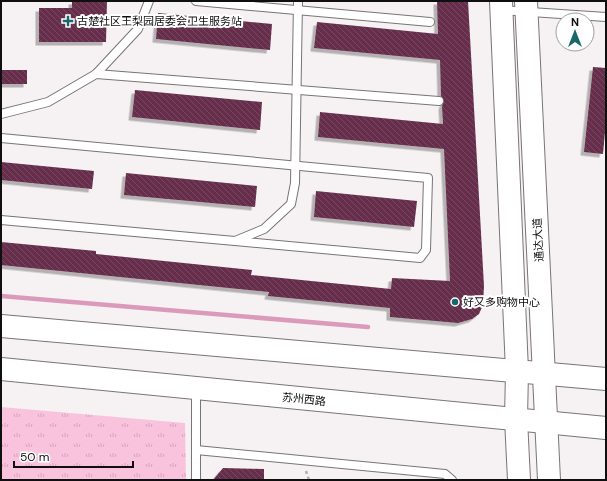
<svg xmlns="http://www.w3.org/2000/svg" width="607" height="481" viewBox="0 0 607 481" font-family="'DM Sans','Noto Sans SC',sans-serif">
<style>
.grass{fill:url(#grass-tufts)}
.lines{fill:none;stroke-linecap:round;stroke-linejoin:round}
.stream{stroke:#dc9aba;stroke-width:4.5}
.building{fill:url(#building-back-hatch);filter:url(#shadow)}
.lane-casing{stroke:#797476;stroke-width:10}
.secondary-casing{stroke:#797476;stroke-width:24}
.path{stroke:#b0acad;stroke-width:2.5;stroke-dasharray:3 3;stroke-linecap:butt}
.lane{stroke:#fff;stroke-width:8}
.secondary{stroke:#fff;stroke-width:22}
.poi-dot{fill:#19676a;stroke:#fff;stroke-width:1.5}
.labels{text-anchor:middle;stroke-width:4;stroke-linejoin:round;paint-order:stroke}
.poi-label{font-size:11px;fill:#100f0f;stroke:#fff;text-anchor:start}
.street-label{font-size:11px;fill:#100f0f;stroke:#fff}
</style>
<defs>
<pattern id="grass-tufts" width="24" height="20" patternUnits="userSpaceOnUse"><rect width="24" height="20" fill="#fac3dd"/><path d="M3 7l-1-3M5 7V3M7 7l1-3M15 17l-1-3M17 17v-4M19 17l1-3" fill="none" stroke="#d5a6bc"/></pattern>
<pattern id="building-back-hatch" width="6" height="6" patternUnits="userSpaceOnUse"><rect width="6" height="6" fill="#662f4c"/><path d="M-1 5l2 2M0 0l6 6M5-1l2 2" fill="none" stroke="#764a61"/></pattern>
<filter id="shadow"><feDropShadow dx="-3.5" dy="3.5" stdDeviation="0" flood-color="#0004"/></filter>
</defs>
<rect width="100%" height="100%" fill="#f6f1f3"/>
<path class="grass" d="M 1,407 L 185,423 L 186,480 L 1,480 Z"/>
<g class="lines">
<path class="stream" d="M 1,296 L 368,327"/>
</g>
<g class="building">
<path d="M 72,1 L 107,1 L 106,42 L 39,42 L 39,8 L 72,8 Z"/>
<path d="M 437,1 L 468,1 L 484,286 L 483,305 L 479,314 L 472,319 L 458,323 L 390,317 L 390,308 L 268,296 L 269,292 L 1,265 L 1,242 L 96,251 L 96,254 L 252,270 L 251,275 L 391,289 L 392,278 L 450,281 L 444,149 L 318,137 L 320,112 L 443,124 L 442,106 L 444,101 L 441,96 L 440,60 L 314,48 L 317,22 L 438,34 Z"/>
<path d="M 158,13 L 272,24 L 270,50 L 156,39 Z"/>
<path d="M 593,67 L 606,68 L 606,121 L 603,154 L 584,152 Z"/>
<rect x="1" y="70" width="26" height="14"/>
<path d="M 135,90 L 262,102 L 260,130 L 132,117 Z"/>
<path d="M 1,162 L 94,171 L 92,189 L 1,180 Z"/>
<path d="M 126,173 L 257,186 L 255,207 L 124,195 Z"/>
<path d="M 316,191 L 417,201 L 414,227 L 314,217 Z"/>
<path d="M 223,468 L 264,469 L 264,480 L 213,480 Z"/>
</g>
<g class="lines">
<g class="lane-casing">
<g id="lane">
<path d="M 196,1 L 430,22"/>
<path d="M 502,10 L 606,17"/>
<path d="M 96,74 L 439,101"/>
<path d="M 1,114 L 48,102 L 96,74 L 138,29 L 149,1"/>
<path d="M 1,138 L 428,178 L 426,250 L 420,258 L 235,241"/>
<path d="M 1,220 L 235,241 L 264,229 L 291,204 L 295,183 L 298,1"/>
<path d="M 196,450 L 445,474 L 452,480"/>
<path d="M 196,480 L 196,389"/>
</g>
</g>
<g class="secondary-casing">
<g id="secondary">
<path d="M 501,1 L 517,371 L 516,419 L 519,480"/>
<path d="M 526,1 L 549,480"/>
<path d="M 1,326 L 606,379"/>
<path d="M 1,369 L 606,428"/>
</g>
</g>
<path class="path" d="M 306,471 L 309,480"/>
<use href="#lane" class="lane"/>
<use href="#secondary" class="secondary"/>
</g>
<g class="poi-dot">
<path d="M66 15h4v4h4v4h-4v4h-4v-4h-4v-4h4z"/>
<circle cx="455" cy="302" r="4"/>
</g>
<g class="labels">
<g class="poi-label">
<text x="77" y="25">古楚社区王梨园居委会卫生服务站</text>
<text x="463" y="306">好又多购物中心</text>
</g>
<g class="street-label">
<text transform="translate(538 240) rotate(-93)" y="4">通达大道</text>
<text transform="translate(304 399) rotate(6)" y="4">苏州西路</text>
</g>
</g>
<rect width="607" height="481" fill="none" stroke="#100f0f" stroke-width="4"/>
<g transform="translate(575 32)"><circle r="19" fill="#ffffff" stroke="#9f9f9f"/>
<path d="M0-3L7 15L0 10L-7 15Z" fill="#19676a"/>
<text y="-6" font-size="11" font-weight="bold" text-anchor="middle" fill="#100f0f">N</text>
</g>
<path d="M14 461v6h119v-6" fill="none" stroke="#100f0f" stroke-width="2"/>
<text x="20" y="461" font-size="12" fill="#100f0f" stroke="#ffffff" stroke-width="3" paint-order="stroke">50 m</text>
</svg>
